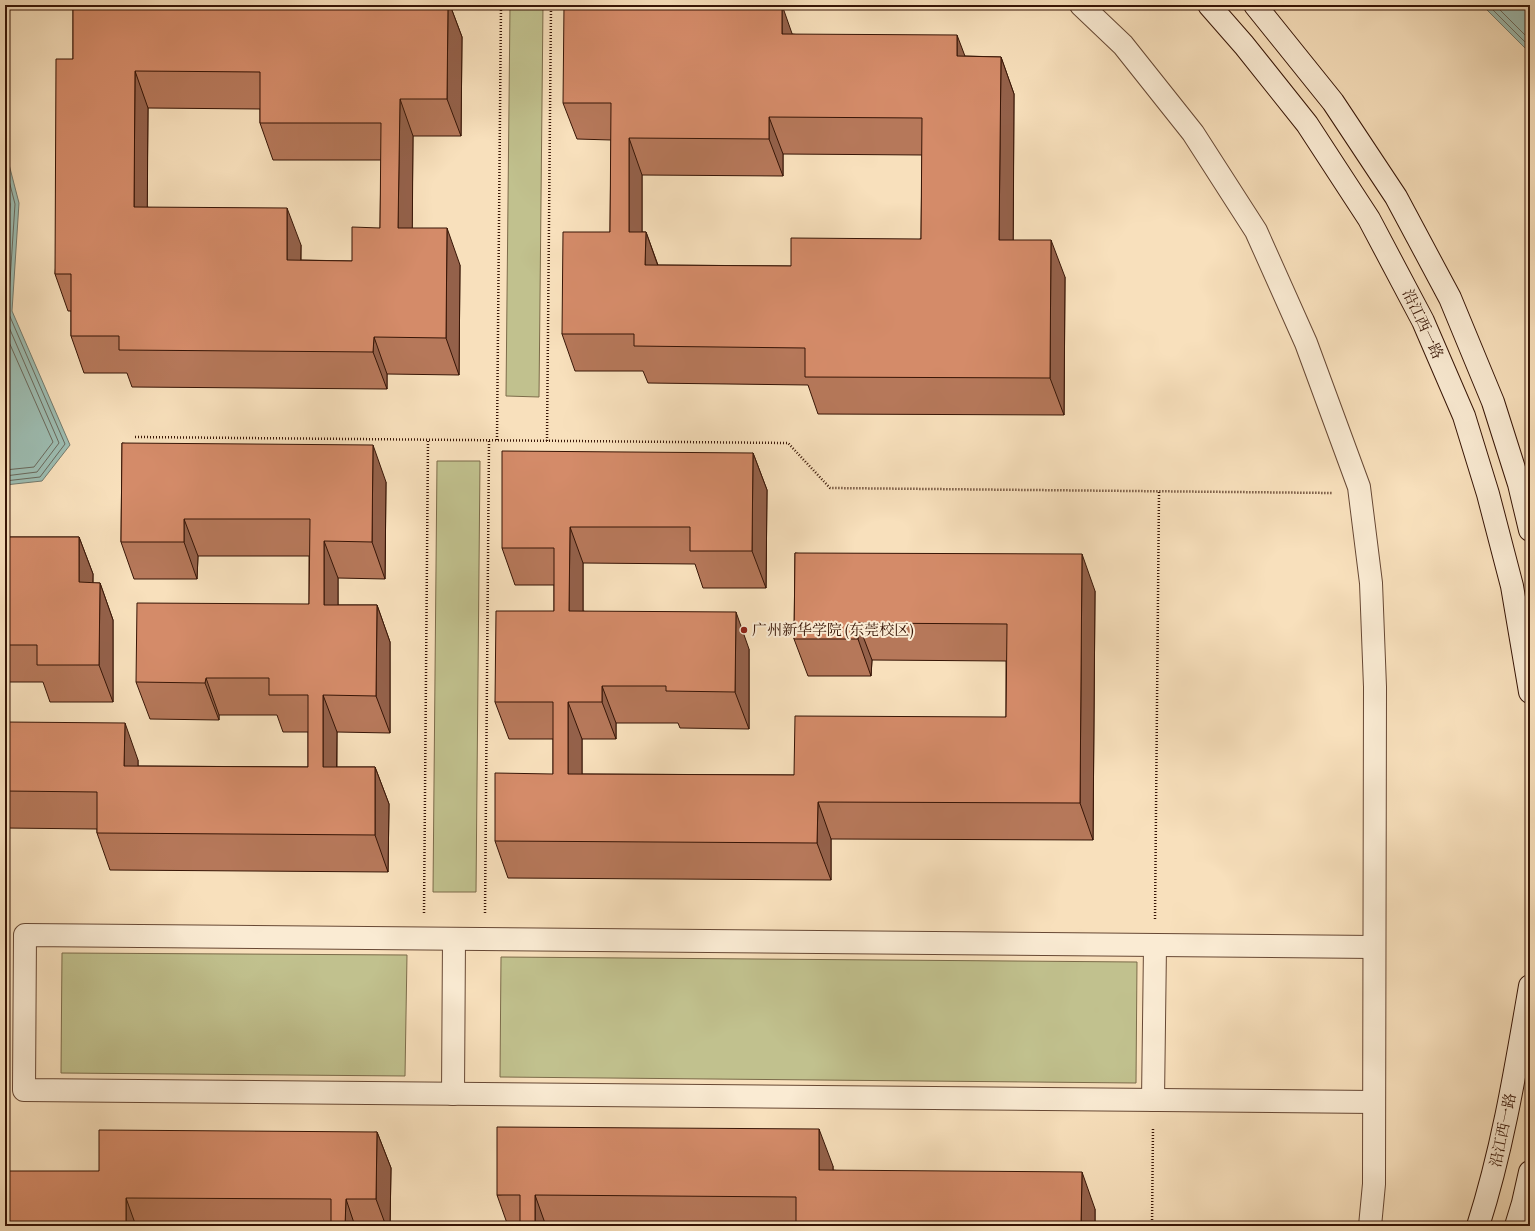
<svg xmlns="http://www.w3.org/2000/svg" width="1535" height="1231" viewBox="0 0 1535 1231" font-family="Vollkorn,'Noto Serif SC',serif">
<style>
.green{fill:#c1c18e;stroke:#7c6b4a}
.water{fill:#9dbdb2;stroke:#747a6d}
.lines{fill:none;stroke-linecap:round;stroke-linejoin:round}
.shore{stroke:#6a695c;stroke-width:1}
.street-casing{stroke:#674834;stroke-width:24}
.secondary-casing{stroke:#371506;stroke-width:24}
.path{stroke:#371506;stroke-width:2.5;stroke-dasharray:1 2;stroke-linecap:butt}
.street{stroke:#faebd3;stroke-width:22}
.secondary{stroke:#faebd3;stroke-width:22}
.wall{fill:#b6785a;stroke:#371506;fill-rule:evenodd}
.shaded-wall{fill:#94614a;stroke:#371506}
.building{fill:#d48b69;stroke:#371506;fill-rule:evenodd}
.poi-dot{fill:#8f2418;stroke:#faebd3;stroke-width:1.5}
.labels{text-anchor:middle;stroke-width:4;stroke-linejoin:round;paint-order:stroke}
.street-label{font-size:15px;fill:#371506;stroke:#faebd3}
.poi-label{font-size:15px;fill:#371506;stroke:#faebd3;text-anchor:start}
</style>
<rect width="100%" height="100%" fill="#f8e0bc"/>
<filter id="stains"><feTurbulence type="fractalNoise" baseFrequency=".005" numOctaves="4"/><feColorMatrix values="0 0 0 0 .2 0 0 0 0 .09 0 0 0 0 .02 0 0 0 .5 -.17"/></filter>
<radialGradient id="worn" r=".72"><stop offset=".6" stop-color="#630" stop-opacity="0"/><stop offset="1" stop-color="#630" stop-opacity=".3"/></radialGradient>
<g class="green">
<path d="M 510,5 L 543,5 L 539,397 L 506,396 Z"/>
<path d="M 437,461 L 480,461 L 476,892 L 433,892 Z"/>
<path d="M 62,953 L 407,955 L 405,1076 L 61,1073 Z"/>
<path d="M 501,957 L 1137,962 L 1136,1083 L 500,1077 Z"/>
</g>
<g class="water">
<path d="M 1482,5 L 1530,5 L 1530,57 L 1526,49 Z"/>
<path d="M 5,149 L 19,203 L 12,311 L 70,445 L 42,481 L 5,485 Z"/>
</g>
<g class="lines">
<g class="shore">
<path d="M 1488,5 L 1530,47"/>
<path d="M 1495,5 L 1530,40"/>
<path d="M 5,165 L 15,204 L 8,312 L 65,444 L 40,477 L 5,481"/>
<path d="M 5,184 L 10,204 L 5,277"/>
<path d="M 5,318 L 59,443 L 37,472 L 5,476"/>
<path d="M 5,333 L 53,442 L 34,467 L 5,470"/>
</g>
<g class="street-casing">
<g id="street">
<path d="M 1081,5 L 1123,45 L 1193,133 L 1256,231 L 1306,343 L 1359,487 L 1371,583 L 1375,687 L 1374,1184 L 1370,1226"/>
<path d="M 453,1094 L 454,939"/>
<path d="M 1153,1100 L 1155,946"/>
<path d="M 1374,1102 L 24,1090 L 25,935 L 1374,947"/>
</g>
</g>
<g class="secondary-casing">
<g id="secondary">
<path d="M 1209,5 L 1244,45 L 1307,124 L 1369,219 L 1423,321 L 1464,416 L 1488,494 L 1512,586 L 1530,692"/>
<path d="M 1255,5 L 1333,102 L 1396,197 L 1450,298 L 1493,402 L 1519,484 L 1530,530"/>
<path d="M 1478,1226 C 1503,1148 1516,1067 1530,986"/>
<path d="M 1516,1226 L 1523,1203 L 1530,1172"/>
</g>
</g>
<g class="path">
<path d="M 135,437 L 788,443 L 830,488 L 1333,493"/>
<path d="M 497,440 L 501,5"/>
<path d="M 547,441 L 551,5"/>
<path d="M 424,913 L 428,440"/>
<path d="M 485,913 L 489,440"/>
<path d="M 1155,919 L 1159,491"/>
<path d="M 1152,1226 L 1153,1127"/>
</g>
<use href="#street" class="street"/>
<use href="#secondary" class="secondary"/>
</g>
<g class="wall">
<path d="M 73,5 L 450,5 L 462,37 L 461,136 L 413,136 L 412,228 L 460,265 L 459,375 L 387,374 L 387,389 L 132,387 L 127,373 L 84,373 L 71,336 L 71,311 L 68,311 L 55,274 L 73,59 ZM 148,108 L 260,109 L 260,123 L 273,160 L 381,160 L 380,228 L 352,261 L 301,260 L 301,245 L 147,207 Z"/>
<path d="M 792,34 L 965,56 L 1001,57 L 1014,94 L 1013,240 L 1065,277 L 1064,415 L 818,414 L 808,385 L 648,383 L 643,371 L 575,371 L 562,334 L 610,232 L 611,140 L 577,139 L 563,103 ZM 783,154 L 922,155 L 921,239 L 791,266 L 658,265 L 646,232 L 642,232 L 642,175 L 783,176 Z"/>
<path d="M 122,443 L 386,482 L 385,579 L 338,578 L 338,605 L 377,605 L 390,642 L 390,733 L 337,732 L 337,767 L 375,767 L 389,804 L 388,872 L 110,870 L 97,833 L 97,829 L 5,828 L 5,722 L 138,760 L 138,766 L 308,767 L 308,732 L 283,732 L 277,715 L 219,715 L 219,720 L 150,719 L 136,682 L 309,604 L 309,556 L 198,556 L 197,579 L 134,579 L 121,542 Z"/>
<path d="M 753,453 L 767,490 L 766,588 L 703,588 L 695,564 L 583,563 L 583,611 L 749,649 L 749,729 L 680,728 L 678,723 L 616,723 L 616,739 L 582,739 L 582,774 L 794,775 L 1006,717 L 1006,661 L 872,660 L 871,676 L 808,676 L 794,639 L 795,553 L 1095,591 L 1093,840 L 831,839 L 831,880 L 508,878 L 495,841 L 553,774 L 553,739 L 509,739 L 495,702 L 554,611 L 554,585 L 515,585 L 502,548 Z"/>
<path d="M 5,537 L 79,537 L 93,574 L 93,583 L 100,583 L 113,620 L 113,702 L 50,702 L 43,682 L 5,682 Z"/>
<path d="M 377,1132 L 391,1168 L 390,1226 L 5,1226 L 99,1171 Z"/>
<path d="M 833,1166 L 833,1170 L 1095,1209 L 1095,1226 L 508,1226 L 497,1195 Z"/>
</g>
<g class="shaded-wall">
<path d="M 448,5 L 450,5 L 462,37 L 461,136 L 447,99 Z"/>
<path d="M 782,5 L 795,42 L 782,34 Z"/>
<path d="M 957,35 L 971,72 L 957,56 Z"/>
<path d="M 1001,57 L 1014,94 L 1013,277 L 999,240 Z"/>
<path d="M 135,71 L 148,108 L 147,244 L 134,207 Z"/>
<path d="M 400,99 L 413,136 L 412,265 L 398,228 Z"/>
<path d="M 769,117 L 783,154 L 783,176 L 769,139 Z"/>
<path d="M 629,138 L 642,175 L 642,269 L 629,232 Z"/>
<path d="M 287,208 L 301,245 L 300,297 L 287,260 Z"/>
<path d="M 447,228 L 460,265 L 459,375 L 446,338 Z"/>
<path d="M 646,232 L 659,269 L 645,265 Z"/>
<path d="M 1051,240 L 1065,277 L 1064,415 L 1050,378 Z"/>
<path d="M 374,337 L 387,374 L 387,389 L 373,352 Z"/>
<path d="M 373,445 L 386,482 L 385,579 L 372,542 Z"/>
<path d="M 753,453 L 767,490 L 766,588 L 752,551 Z"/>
<path d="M 184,519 L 198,556 L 197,579 L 184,542 Z"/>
<path d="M 570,527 L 583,563 L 583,648 L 569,611 Z"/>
<path d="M 79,537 L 93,574 L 92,619 L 79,582 Z"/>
<path d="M 324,541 L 338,578 L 338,642 L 324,605 Z"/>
<path d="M 1082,554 L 1095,591 L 1093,840 L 1080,803 Z"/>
<path d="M 100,583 L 113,620 L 113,702 L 99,665 Z"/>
<path d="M 377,605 L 390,642 L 390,733 L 376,696 Z"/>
<path d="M 736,612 L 749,649 L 749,729 L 735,692 Z"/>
<path d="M 858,623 L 872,660 L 871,676 L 858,639 Z"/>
<path d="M 206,678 L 219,715 L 219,720 L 205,683 Z"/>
<path d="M 602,686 L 616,723 L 616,739 L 602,702 Z"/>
<path d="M 323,695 L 337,732 L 336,804 L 323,767 Z"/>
<path d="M 568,702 L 582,739 L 582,811 L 568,774 Z"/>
<path d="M 125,723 L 138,760 L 138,803 L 124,766 Z"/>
<path d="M 375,767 L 389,804 L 388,872 L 375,835 Z"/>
<path d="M 818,802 L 831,839 L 831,880 L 817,843 Z"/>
<path d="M 819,1129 L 833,1166 L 833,1207 L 819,1170 Z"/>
<path d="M 377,1132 L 391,1168 L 390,1226 L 386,1226 L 376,1199 Z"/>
<path d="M 1082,1172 L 1095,1209 L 1095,1226 L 1081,1226 Z"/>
<path d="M 535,1195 L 546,1226 L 535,1226 Z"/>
<path d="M 126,1198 L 136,1226 L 126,1226 Z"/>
<path d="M 346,1199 L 355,1226 L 345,1226 Z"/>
</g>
<g class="building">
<path d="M 73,5 L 448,5 L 447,99 L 400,99 L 398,228 L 447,228 L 446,338 L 374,337 L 373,352 L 119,350 L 119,336 L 71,336 L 71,274 L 55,274 L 56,59 L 73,59 ZM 135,71 L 260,72 L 260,123 L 381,123 L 380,228 L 352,227 L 352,261 L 287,260 L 287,208 L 134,207 Z"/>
<path d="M 564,5 L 782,5 L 782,34 L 957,35 L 957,56 L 1001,57 L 999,240 L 1051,240 L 1050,378 L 805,377 L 805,348 L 634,346 L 634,334 L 562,334 L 563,232 L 610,232 L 611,103 L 563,103 ZM 769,117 L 922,118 L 921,239 L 791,238 L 791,266 L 645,265 L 646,232 L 629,232 L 629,138 L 769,139 Z"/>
<path d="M 122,443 L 373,445 L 372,542 L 324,541 L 324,605 L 377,605 L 376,696 L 323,695 L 323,767 L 375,767 L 375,835 L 97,833 L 97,792 L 5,791 L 5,722 L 125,723 L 124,766 L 308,767 L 308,695 L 269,695 L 269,678 L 206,678 L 205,683 L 136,682 L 137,603 L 309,604 L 310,519 L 184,519 L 184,542 L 121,542 Z"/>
<path d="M 502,451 L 753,453 L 752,551 L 690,551 L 690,527 L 570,527 L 569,611 L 736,612 L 735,692 L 666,691 L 666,686 L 602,686 L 602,702 L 568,702 L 568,774 L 794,775 L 795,716 L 1006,717 L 1007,624 L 858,623 L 858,639 L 794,639 L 795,553 L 1082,554 L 1080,803 L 818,802 L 817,843 L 495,841 L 495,773 L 553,774 L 553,702 L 495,702 L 496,611 L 554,611 L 554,548 L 502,548 Z"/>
<path d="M 5,537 L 79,537 L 79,582 L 100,583 L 99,665 L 37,665 L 37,645 L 5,645 Z"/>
<path d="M 497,1127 L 819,1129 L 819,1170 L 1082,1172 L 1081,1226 L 796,1226 L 796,1197 L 535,1195 L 535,1226 L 520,1226 L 520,1195 L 497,1195 Z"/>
<path d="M 99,1130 L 377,1132 L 376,1199 L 346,1199 L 345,1226 L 331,1226 L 331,1199 L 126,1198 L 126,1226 L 5,1226 L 5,1171 L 99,1171 Z"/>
</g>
<circle class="poi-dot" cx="744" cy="630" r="4"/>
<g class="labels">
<g class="street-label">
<text transform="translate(1423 324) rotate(65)" y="5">沿江西一路</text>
<text transform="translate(1503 1130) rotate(-78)" y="5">沿江西一路</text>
</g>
<g class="poi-label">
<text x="752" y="635">广州新华学院 (东莞校区)</text>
</g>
</g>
<rect width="1535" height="1231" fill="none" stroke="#f8e0bc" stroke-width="20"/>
<rect x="6" y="6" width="1523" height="1219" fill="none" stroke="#371506" stroke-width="2"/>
<rect x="10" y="10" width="1515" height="1211" fill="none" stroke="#371506"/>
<rect width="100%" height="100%" filter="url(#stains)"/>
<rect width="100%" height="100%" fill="url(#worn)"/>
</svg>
